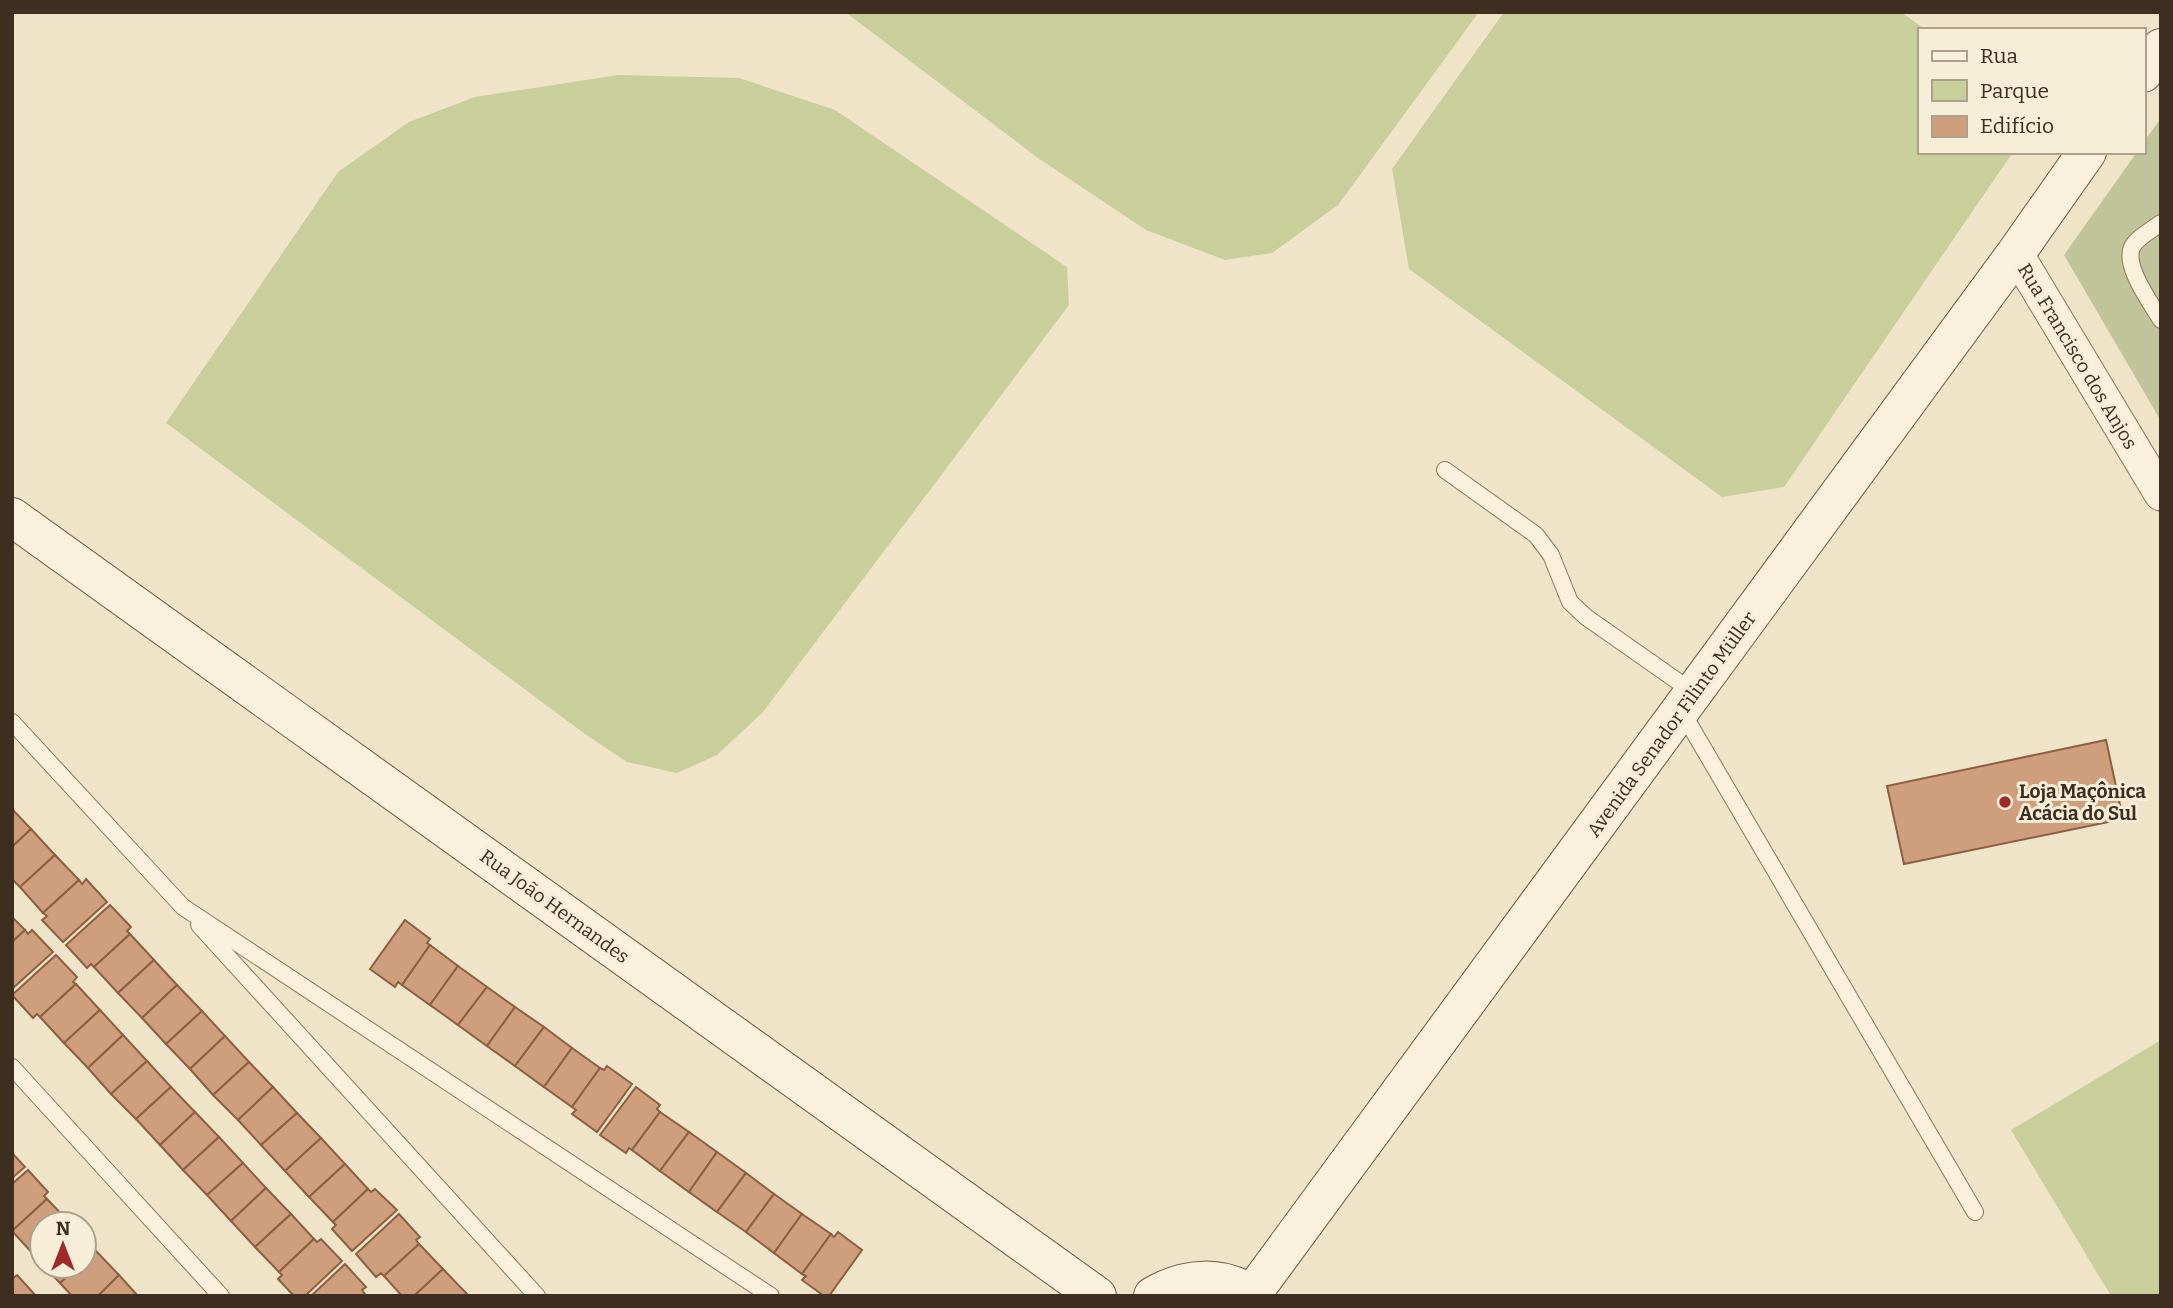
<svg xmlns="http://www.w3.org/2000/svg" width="2173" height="1308" viewBox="0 0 2173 1308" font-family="Bitter,serif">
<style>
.green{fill:#c9cf9b}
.cemetery{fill:#bfc49a}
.building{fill:#cf9f7d;stroke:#8d5f41;stroke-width:2}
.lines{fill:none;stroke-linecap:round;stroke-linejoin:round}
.lane-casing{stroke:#8d765c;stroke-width:18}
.street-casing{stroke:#8d765c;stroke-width:35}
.secondary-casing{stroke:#6f573f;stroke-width:40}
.lane{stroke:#faf1dc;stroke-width:16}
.street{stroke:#faf1dc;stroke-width:33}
.secondary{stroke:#faf1dc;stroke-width:38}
.poi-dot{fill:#9e2a2b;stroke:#f7eed8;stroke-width:2.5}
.labels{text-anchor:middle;stroke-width:6;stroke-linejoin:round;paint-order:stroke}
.street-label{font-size:19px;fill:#3d2e20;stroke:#f7eed8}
.poi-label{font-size:19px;font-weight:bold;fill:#3d2e20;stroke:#f7eed8;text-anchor:start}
</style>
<rect width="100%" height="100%" fill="#f0e4c8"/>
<g class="green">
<path d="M 845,12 L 1479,12 L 1338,205 L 1272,253 L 1225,260 L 1146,230 L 1038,158 Z"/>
<path d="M 1504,12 L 1901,12 L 1926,30 L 1919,30 L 1919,152 L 2013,152 L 1784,487 L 1722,497 L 1409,269 L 1392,169 Z"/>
<path d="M 618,75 L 739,78 L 835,110 L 1067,267 L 1069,305 L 763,712 L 717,755 L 677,773 L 627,762 L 585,734 L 166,423 L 338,172 L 409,122 L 475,97 Z"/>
<path d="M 2161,1040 L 2161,1296 L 2111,1296 L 2011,1130 Z"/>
</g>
<path class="cemetery" d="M 2161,118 L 2161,421 L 2064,255 L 2137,152 L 2143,152 L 2143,143 Z"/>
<g class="building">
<path d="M 2106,740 L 2123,819 L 1904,864 L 1887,786 Z"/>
<path d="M 12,809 L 31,829 L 12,847 Z"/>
<path d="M 31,829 L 55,855 L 20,887 L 12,879 L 12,847 Z"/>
<path d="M 55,855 L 79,880 L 43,913 L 20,887 Z"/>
<path d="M 86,879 L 107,902 L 63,942 L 42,920 L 47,916 L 43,913 L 79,880 L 82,884 Z"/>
<path d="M 110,905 L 131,927 L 127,931 L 130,934 L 94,967 L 91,964 L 87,968 L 66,945 Z"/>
<path d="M 12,917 L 25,930 L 12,942 Z"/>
<path d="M 405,920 L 430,939 L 427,943 L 430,945 L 402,985 L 398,982 L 395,987 L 370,969 Z"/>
<path d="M 25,930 L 28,934 L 32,930 L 53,952 L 12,989 L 12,942 Z"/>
<path d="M 130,934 L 154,960 L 118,993 L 94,967 Z"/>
<path d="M 430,945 L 458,966 L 430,1005 L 402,985 Z"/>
<path d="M 56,955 L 77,977 L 73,982 L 76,984 L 40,1017 L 37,1014 L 33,1018 L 12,995 Z"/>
<path d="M 154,960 L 177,985 L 142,1018 L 118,993 Z"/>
<path d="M 458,966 L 487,987 L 458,1025 L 430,1005 Z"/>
<path d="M 76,984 L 100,1010 L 64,1043 L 40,1017 Z"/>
<path d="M 177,985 L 202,1011 L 166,1044 L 142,1018 Z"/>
<path d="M 487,987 L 515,1007 L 487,1046 L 458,1025 Z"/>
<path d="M 515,1007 L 544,1027 L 515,1066 L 487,1046 Z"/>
<path d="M 100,1010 L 123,1035 L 88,1068 L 64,1043 Z"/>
<path d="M 202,1011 L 225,1036 L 190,1069 L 166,1044 Z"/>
<path d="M 544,1027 L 572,1048 L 544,1087 L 515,1066 Z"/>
<path d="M 123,1035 L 147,1061 L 111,1094 L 88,1068 Z"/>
<path d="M 225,1036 L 249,1062 L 213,1095 L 190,1069 Z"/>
<path d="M 572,1048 L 600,1068 L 572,1107 L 544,1087 Z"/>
<path d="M 147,1061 L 171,1087 L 136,1119 L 111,1094 Z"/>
<path d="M 249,1062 L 273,1087 L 238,1120 L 213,1095 Z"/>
<path d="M 607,1066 L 632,1084 L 597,1132 L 572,1114 L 576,1110 L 572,1107 L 600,1068 L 604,1070 Z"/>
<path d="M 171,1087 L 195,1112 L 160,1145 L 136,1119 Z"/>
<path d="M 273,1087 L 297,1113 L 261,1145 L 238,1120 Z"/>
<path d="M 636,1087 L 660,1105 L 657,1109 L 660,1112 L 632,1150 L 629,1148 L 626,1153 L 600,1135 Z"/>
<path d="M 195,1112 L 219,1137 L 183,1170 L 160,1145 Z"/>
<path d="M 660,1112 L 689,1132 L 660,1171 L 632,1150 Z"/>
<path d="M 297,1113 L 321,1138 L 285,1171 L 261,1145 Z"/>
<path d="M 689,1132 L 717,1152 L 689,1192 L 660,1171 Z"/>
<path d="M 219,1137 L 243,1163 L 207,1195 L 183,1170 Z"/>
<path d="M 321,1138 L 345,1164 L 309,1197 L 285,1171 Z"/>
<path d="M 717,1152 L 746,1173 L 717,1212 L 689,1192 Z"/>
<path d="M 12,1153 L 25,1167 L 12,1178 Z"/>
<path d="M 243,1163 L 266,1188 L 231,1221 L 207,1195 Z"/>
<path d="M 345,1164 L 368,1189 L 333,1222 L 309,1197 Z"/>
<path d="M 28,1170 L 48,1192 L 44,1196 L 47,1199 L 12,1231 L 12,1184 Z"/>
<path d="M 746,1173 L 774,1194 L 746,1232 L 717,1212 Z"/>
<path d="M 266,1188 L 291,1214 L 255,1247 L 231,1221 Z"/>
<path d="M 368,1189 L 371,1192 L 375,1189 L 397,1210 L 352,1251 L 332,1229 L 336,1225 L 333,1222 Z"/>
<path d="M 774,1194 L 802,1214 L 774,1253 L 746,1232 Z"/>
<path d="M 47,1199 L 71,1224 L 42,1224 L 42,1252 L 36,1257 L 12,1231 Z"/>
<path d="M 291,1214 L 314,1239 L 279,1272 L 255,1247 Z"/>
<path d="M 399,1214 L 420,1237 L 416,1240 L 419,1244 L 384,1276 L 381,1273 L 376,1277 L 356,1254 Z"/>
<path d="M 802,1214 L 831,1234 L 802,1274 L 774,1253 Z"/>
<path d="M 838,1232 L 862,1250 L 829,1296 L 824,1296 L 802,1280 L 806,1276 L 802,1274 L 831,1234 L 834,1237 Z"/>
<path d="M 84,1238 L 95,1250 L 84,1261 Z"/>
<path d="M 314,1239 L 317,1242 L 321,1239 L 342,1261 L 305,1296 L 294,1296 L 278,1279 L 282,1275 L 279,1272 Z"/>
<path d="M 419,1244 L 443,1269 L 414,1296 L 402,1296 L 384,1276 Z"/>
<path d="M 95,1250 L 119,1275 L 98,1296 L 72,1296 L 60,1283 L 78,1266 L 84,1266 L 84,1261 Z"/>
<path d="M 345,1264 L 366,1287 L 362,1290 L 365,1294 L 362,1296 L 311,1296 Z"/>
<path d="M 44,1266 L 78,1266 L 60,1283 Z"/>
<path d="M 443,1269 L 467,1294 L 465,1296 L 414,1296 Z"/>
<path d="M 17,1275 L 36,1296 L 12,1296 L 12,1279 Z"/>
<path d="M 119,1275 L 138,1296 L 98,1296 Z"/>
</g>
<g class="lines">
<g class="lane-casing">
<g id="lane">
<path d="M 2161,223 C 2153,229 2140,236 2134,244 C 2120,262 2151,303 2161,320"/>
<path d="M 1445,470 L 1536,535 L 1551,555 L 1570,602 L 1586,617 L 1693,692"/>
<path d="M 1681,710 L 1975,1212"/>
<path d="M 12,722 L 183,907 L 771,1296"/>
<path d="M 199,925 L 537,1296"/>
<path d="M 12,1067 L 221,1296"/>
</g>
</g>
<g class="street-casing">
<path id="street" d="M 2016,253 L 2161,494"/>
</g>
<g class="secondary-casing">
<g id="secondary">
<path d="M 2143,73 L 2161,48"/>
<path d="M 12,517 L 1097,1296"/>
<path d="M 1252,1294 L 2016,253 L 2087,152"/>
<path d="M 1153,1296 C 1185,1277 1222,1274 1254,1296"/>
</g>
</g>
<use href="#lane" class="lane"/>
<use href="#street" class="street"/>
<use href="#secondary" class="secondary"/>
</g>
<circle class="poi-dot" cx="2005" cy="802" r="7"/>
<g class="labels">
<g class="street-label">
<text transform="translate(2078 356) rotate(59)" y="7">Rua Francisco dos Anjos</text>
<text transform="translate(1671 724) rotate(-54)" y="7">Avenida Senador Filinto Müller</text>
<text transform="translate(555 906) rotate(36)" y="7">Rua João Hernandes</text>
</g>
<g class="poi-label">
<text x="2019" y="798">Loja Maçônica<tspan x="2019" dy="22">Acácia do Sul</tspan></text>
</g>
</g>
<rect width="2173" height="1308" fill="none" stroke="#3d2e20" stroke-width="28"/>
<rect x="1918" y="28" width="228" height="126" fill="#f7eed8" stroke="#ada18e" stroke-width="2"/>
<rect x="1932" y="51" width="35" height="10" fill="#faf1dc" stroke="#ada18e" stroke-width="2"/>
<text x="1980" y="63" font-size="21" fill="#3d2e20">Rua</text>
<rect x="1932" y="80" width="35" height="21" fill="#c9cf9b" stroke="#ada18e" stroke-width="2"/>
<text x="1980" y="98" font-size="21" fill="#3d2e20">Parque</text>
<rect x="1932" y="116" width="35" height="21" fill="#cf9f7d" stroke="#ada18e" stroke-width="2"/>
<text x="1980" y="133" font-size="21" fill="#3d2e20">Edifício</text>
<g transform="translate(63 1245)"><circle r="33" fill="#f7eed8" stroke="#ada18e" stroke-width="2"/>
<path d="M0-5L12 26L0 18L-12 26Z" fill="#9e2a2b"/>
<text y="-10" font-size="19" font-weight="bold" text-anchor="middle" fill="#3d2e20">N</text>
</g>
</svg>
